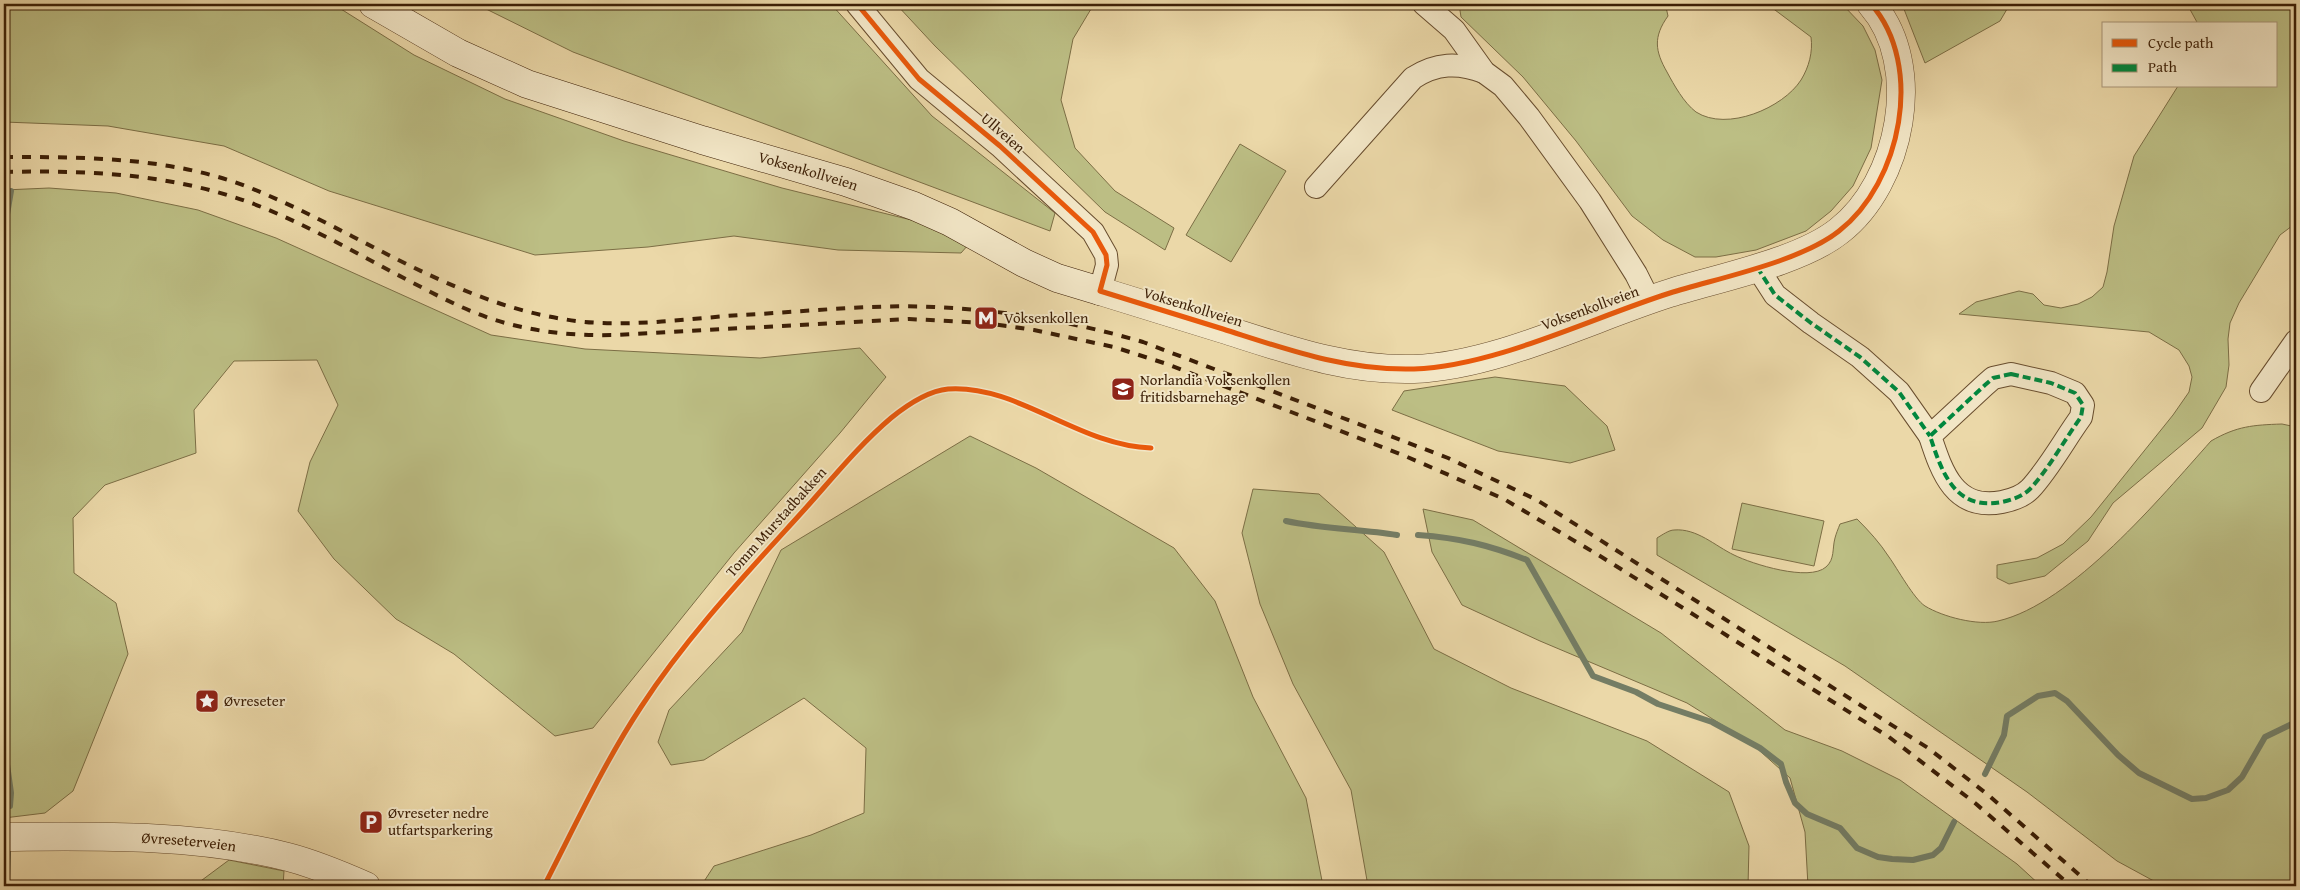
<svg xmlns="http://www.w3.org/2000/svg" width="2300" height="890" viewBox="0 0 2300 890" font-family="'Gentium Book Plus',serif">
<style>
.green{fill:#bcbe84;stroke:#7c6e45}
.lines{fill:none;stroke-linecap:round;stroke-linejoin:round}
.stream{stroke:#747d65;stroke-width:6}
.minor-casing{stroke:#684d2e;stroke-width:24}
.tertiary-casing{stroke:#684d2e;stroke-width:29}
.secondary-casing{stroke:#3c1f06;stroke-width:29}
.minor{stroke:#f2e6c6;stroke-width:22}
.tertiary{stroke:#f2e6c6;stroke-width:28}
.secondary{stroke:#f2e6c6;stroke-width:28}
.rail{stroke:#3c1f06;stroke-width:4;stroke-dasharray:9 9;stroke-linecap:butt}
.quiet{stroke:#00873e;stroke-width:4;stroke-dasharray:8 4;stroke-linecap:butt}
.cycleway-casing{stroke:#f2e6c6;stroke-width:8}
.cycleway{stroke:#e8590c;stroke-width:5}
.labels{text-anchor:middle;stroke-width:4;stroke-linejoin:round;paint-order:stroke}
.street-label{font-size:15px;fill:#3c1f06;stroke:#f2e6c6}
.poi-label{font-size:15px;fill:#3c1f06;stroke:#f2e6c6;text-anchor:start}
</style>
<rect width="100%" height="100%" fill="#ebd8a8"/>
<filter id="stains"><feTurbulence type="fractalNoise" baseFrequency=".004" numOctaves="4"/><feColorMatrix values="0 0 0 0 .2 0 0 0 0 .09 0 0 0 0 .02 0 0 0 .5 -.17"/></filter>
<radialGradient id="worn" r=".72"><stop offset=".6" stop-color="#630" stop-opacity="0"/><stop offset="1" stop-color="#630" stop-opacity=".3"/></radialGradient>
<g class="green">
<path d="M 4,4 L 333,4 L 414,55 L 505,99 L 624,141 L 782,188 L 976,236 L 961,253 L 838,250 L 734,236 L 648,247 L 535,255 L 329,191 L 224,146 L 108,126 L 4,122 Z"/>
<path d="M 476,4 L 831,4 L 932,116 L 1055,213 L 1050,231 L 573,52 Z"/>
<path d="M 896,4 L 1094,4 L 1073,39 L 1061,100 L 1075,148 L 1115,191 L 1174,228 L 1165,250 L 1105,212 L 935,46 Z"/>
<path d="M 1459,4 L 1662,4 L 1666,7 L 1668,16 C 1653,37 1655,51 1667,72 C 1674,85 1684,103 1696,112 C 1727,132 1783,108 1801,80 C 1809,67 1813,52 1811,37 L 1767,4 L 1842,4 L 1863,26 L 1875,50 L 1882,80 L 1871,148 L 1853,186 L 1831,211 L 1806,231 L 1756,250 L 1716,257 L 1695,257 L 1663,240 L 1632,216 L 1576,141 L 1523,77 L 1461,17 Z"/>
<path d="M 1902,4 L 2010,4 L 2000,21 L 1925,63 Z"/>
<path d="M 2187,4 L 2296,4 L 2296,223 L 2280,235 L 2239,303 L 2230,323 L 2228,339 L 2229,365 L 2226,387 L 2202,428 L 2113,503 L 2088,541 L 2045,576 L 2009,584 L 1997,578 L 1997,565 L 2037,558 L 2063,544 L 2091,517 L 2173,415 L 2189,392 L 2192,377 L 2189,366 L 2179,350 L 2149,332 L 1959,314 L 1976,302 L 2019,291 L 2033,294 L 2044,305 L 2061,308 L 2078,304 L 2092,297 L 2103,287 L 2107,272 L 2114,226 L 2134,156 L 2178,86 L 2276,86 L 2276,24 L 2198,24 Z"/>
<path d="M 1240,144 L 1286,171 L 1231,262 L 1186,235 Z"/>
<path d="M 49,188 L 116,193 L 198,210 L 276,238 L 491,335 L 585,349 L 760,358 L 860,348 L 886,377 L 840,433 L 734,553 L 593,728 L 555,736 L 454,654 L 396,619 L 334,559 L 298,511 L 310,462 L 338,405 L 317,360 L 234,361 L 194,410 L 196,453 L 105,485 L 73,518 L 74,573 L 116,603 L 128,654 L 73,791 L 45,813 L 4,818 L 4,190 Z"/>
<path d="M 1495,377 L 1565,386 L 1607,426 L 1615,450 L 1570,463 L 1498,451 L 1392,410 L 1404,391 Z"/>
<path d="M 2282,424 L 2296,427 L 2296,886 L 2163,886 L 2117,861 L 2027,792 L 1845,666 L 1657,555 L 1657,538 C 1662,535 1669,530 1674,530 C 1697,528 1715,546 1734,555 C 1752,564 1809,582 1826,567 C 1835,559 1832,549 1835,538 C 1836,534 1838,529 1840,524 L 1857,519 C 1869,531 1880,543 1889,557 C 1897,568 1914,599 1925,606 C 1943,617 1978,626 1998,621 C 2072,604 2161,497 2211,441 C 2237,426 2253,425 2282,424 Z"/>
<path d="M 970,436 L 1036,468 L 1174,548 L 1215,601 L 1253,697 L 1306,798 L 1323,886 L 701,886 L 714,866 L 811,835 L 864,813 L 866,748 L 804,698 L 704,760 L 671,765 L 658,742 L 669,710 L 742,632 L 781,550 Z"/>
<path d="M 1253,489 L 1319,494 L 1384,552 L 1434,649 L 1511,688 L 1647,741 L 1729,792 L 1749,846 L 1748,886 L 1368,886 L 1351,790 L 1293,684 L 1260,604 L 1242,533 Z"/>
<path d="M 1742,503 L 1824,521 L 1814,566 L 1732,549 Z"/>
<path d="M 1423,509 L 1473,520 L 1661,633 L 1785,730 L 1842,751 L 1900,780 L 2017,864 L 2041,886 L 1808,886 L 1805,832 L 1790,778 L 1751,743 L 1687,703 L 1540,641 L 1462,605 L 1432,552 Z"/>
<path d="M 229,860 L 284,871 L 283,886 L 194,886 Z"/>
</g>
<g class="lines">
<g class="stream">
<path d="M 4,232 L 11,191"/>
<path d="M 1286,521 C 1323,529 1360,529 1397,535"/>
<path d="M 1418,535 C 1460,538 1489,545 1527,560 L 1593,676 L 1636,692 L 1658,704 L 1712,722 L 1760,748 L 1781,764 L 1786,782 L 1795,803 L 1807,814 L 1840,828 L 1857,848 L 1878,857 L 1892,859 L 1913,860 L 1933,855 L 1941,848 L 1954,822"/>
<path d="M 4,743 L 11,793 L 10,806"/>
<path d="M 1985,774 L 2004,735 L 2007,716 L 2038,696 L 2055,693 L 2067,701 L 2118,755 L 2139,773 L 2192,799 L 2206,798 L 2228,790 L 2242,777 L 2265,737 L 2296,722"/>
<path d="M 7,883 L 8,852"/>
</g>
<g class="minor-casing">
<g id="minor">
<path d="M 857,4 L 919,79 L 1000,146 L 1093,232 L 1106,255 L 1107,265 L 1100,291"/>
<path d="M 1424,4 L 1454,30 L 1484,72 L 1503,86 L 1529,117 L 1590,201 L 1636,274 L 1649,300"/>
<path d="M 1316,187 L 1413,78 C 1436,63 1458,62 1484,72"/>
<path d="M 1757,267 L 1775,295 L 1811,323 L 1860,357 L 1899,392 L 1930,436"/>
<path d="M 2011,374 L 2051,383 L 2075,393 L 2083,405 L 2081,417 C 2065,439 2048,470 2030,489 C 2023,496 2012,500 2002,502 C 1955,511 1942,473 1930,436 L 1985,385 L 1993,378 Z"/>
<path d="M 2261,391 L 2296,341"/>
</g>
</g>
<g class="tertiary-casing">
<g id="tertiary">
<path d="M 1100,291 C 1141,304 1182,316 1223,329 C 1286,349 1346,371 1414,369 C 1496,366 1591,318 1670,293 C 1718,278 1800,262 1839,231 C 1901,183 1925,65 1871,4"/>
<path id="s1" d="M 4,837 C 95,836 199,834 288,857 C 315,864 341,875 366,886"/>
</g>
</g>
<g class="secondary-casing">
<g id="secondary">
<path id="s2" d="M 373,4 L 458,53 L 527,84 L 702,140 L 846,182 L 914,206 L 950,222 L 1024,263 L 1057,278 L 1100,291"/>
</g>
</g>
<use href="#minor" class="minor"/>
<use href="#tertiary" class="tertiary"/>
<use href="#secondary" class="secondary"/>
<g class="rail">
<path d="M 4,157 C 87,157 170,157 248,187 C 354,229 449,301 563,319 C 619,329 683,319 740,315 C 804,312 870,304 934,307 C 1005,310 1075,322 1143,342 L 1448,458 L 1537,500 L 1928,748 L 1987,794 L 2092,886"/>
<path d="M 4,172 C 93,170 180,174 264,208 C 310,227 353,251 396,274 C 427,290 459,308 492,319 C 532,332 573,336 615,335 L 909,319 L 986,323 L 1034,330 L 1114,347 L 1167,364 L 1405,456 L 1504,499 L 1600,556 L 1889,737 L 1975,803 L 2071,886"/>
</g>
<g class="quiet">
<path d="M 1757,267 L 1775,295 L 1811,323 L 1860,357 L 1899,392 L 1930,436"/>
<path d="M 2011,374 L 2051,383 L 2075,393 L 2083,405 L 2081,417 C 2065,439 2048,470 2030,489 C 2023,496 2012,500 2002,502 C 1955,511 1942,473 1930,436 L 1985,385 L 1993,378 Z"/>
</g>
<g class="cycleway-casing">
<g id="cycleway">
<path d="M 857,4 L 919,79 L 1000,146 L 1093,232 L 1106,255 L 1107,265 L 1100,291 C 1141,304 1182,316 1223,329 C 1286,349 1346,371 1414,369 C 1496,366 1591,318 1670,293 C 1718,278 1800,262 1839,231 C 1901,183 1925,65 1871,4"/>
<path d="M 544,886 C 575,826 604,763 641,707 C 688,635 747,573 804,510 C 832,479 859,445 891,418 C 907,405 927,391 948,389 C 1017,384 1079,446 1151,448"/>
</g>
</g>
<use href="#cycleway" class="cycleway"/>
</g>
<defs>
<g id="metro-square" transform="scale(1.25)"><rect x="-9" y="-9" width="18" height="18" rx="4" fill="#8f2418" stroke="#f2e6c6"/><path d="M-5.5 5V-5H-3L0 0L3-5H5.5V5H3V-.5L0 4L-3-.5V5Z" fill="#fff"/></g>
<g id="school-square" transform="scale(1.25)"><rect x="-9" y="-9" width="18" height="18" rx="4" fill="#8f2418" stroke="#f2e6c6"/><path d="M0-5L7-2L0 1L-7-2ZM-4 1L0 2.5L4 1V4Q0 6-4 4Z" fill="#fff"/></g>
<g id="sight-square" transform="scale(1.25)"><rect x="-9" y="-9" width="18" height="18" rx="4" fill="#8f2418" stroke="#f2e6c6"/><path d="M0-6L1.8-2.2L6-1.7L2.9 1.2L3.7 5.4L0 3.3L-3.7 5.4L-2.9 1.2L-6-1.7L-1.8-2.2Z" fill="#fff"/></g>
<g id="parking-square" transform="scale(1.25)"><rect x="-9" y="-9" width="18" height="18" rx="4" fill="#8f2418" stroke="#f2e6c6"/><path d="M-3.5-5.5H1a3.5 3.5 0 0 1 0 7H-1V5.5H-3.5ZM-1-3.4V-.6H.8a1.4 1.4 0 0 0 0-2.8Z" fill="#fff"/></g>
</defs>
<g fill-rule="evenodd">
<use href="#metro-square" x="986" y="318"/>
<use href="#school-square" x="1123" y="389"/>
<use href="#sight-square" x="207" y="701"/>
<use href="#parking-square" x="371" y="822"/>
</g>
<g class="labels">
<g class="street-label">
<text transform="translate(1003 133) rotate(41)" y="5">Ullveien</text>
<text dy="5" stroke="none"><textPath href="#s2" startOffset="468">Voksenkollveien</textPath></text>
<text transform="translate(1193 307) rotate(17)" y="5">Voksenkollveien</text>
<text transform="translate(1590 308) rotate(-20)" y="5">Voksenkollveien</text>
<text transform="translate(776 522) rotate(-48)" y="5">Tomm Murstadbakken</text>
<text dy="5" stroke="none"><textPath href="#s1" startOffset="185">Øvreseterveien</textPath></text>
</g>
<g class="poi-label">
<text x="1004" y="323">Voksenkollen</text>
<text x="1140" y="385">Norlandia Voksenkollen<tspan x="1140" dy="17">fritidsbarnehage</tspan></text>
<text x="224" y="706">Øvreseter</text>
<text x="388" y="818">Øvreseter nedre<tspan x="388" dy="17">utfartsparkering</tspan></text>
</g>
</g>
<rect width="2300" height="890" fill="none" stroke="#ebd8a8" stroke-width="20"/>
<rect x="5" y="5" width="2290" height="880" fill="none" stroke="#3c1f06" stroke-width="2.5"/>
<rect x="10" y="10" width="2280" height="870" fill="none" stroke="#3c1f06"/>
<rect x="2102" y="22" width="175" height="65" fill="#f2e6c6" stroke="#a99679"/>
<rect x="2112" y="39" width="25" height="8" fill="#e8590c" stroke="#a99679"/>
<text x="2148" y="48" font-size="15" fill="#3c1f06">Cycle path</text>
<rect x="2112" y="64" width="25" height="8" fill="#00873e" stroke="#a99679"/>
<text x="2148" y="72" font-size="15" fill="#3c1f06">Path</text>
<rect width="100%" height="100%" filter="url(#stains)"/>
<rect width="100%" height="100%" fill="url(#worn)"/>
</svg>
